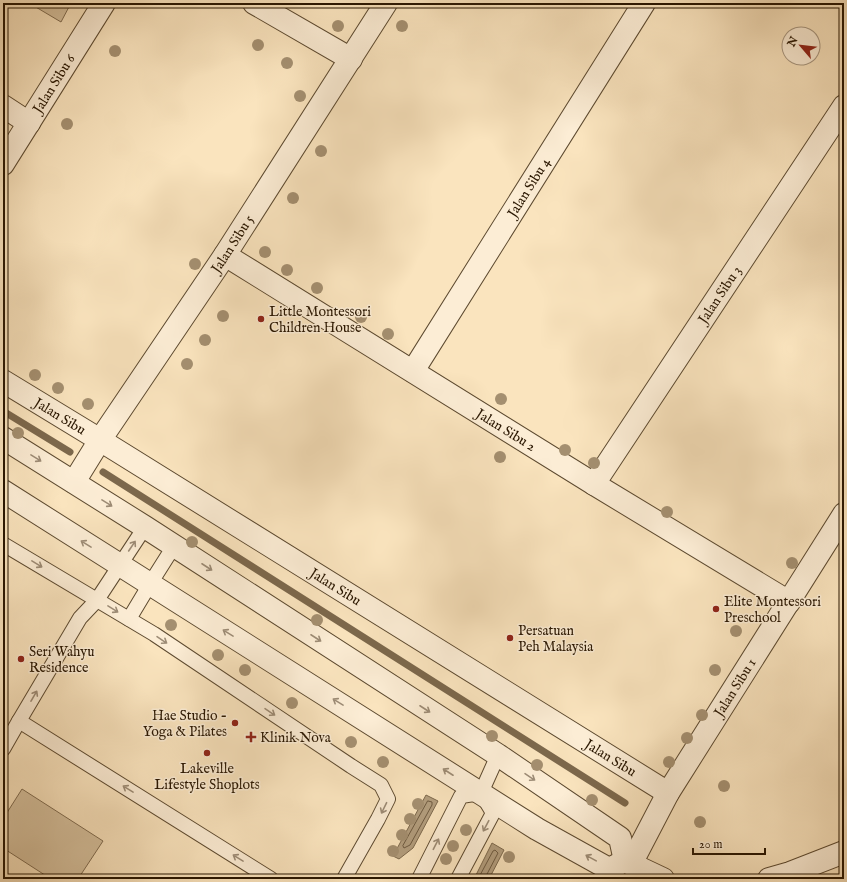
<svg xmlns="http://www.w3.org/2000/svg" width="847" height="882" viewBox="0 0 847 882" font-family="'IM FELL English',serif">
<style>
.green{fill:#d6c19e;stroke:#806c50}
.water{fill:#b39e7e;stroke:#7c684c}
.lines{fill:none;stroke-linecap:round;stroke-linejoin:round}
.shore{stroke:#6e5a40;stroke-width:1}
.stream{stroke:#7c684c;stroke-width:7}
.service-casing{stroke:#5d4a30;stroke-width:16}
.minor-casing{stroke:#5d4a30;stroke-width:24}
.tertiary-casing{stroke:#5d4a30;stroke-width:24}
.service{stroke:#fcedd5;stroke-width:14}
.minor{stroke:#fcedd5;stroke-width:22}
.tertiary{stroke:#fcedd5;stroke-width:22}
.tree{fill:#a48f70}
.oneway{stroke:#9d8c76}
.poi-dot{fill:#8f2418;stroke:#fcedd5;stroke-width:1.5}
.labels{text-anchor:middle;stroke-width:3;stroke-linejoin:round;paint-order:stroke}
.street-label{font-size:14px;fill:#291601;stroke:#fcedd5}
.poi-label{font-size:14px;fill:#291601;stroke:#fcedd5;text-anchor:start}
</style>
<rect width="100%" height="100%" fill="#fae4be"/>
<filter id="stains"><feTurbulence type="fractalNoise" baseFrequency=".005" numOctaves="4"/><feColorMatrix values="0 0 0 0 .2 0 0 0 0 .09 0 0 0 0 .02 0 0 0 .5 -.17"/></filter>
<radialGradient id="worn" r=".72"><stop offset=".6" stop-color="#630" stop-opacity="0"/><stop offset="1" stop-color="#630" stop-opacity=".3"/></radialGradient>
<g class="green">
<path d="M 29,3 L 71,3 L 61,22 Z"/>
<path d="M 22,789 L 103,841 L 78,879 L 51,879 L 3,848 L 3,819 Z"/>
</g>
<g class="water">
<path d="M 426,795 L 438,801 L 413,848 L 399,859 L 393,856 Z"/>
<path d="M 492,843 L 504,850 L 489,879 L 474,879 Z"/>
</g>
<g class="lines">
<g class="shore">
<path d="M 428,801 L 432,802 L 432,805 L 410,845 L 404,848 L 403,846 Z"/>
<path d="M 478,879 L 493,851 L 495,850 L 498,853 L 486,876 L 486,879"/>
</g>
<g class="stream">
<path d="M 3,411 L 70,452"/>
<path d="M 103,472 L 625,803"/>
</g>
<g class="service-casing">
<g id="service">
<path d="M 145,527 L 97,600 L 80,618 L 19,721 L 271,879"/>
<path d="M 3,544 L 154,634 L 351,766 L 381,785 L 388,799 L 378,819 L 344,879"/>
<path d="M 129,619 L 150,584 L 174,546"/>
<path d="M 3,749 L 19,721"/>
<path d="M 481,793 L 498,755"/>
<path d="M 419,879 L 461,796 L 481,793"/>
<path d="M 458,879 L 493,813 L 484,798"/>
</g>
</g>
<g class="minor-casing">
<g id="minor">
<path d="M 254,3 L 351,59"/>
<path d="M 3,106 L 29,123"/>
<path id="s1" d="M 3,164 L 104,3"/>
<path id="s2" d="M 225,255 L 594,484 L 789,602"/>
<path id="s3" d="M 413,371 L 644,3"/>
<path id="s4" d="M 3,381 L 100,440 L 668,793"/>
<path id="s5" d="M 74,482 L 100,440 L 225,255 L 386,3"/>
<path id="s6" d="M 594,484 L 844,106"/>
<path id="s7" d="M 631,864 L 668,793 L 844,514"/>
</g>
</g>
<g class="tertiary-casing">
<g id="tertiary">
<path d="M 3,438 L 145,527 L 498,755 L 620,838 L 625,861"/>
<path d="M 3,491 L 537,829 L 609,869 L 625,861 L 663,879"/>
<path d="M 769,879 L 790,873 L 844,852"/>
</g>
</g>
<use href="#service" class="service"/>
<use href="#minor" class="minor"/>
<use href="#tertiary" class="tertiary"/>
</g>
<g class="tree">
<circle cx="338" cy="26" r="6"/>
<circle cx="402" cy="26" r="6"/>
<circle cx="258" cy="45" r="6"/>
<circle cx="115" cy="51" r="6"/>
<circle cx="287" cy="63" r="6"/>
<circle cx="300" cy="96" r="6"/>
<circle cx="67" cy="124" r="6"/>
<circle cx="321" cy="151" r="6"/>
<circle cx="293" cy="198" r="6"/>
<circle cx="265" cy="252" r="6"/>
<circle cx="195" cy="264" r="6"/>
<circle cx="287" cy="270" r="6"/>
<circle cx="317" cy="288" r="6"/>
<circle cx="223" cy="316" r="6"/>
<circle cx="361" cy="317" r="6"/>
<circle cx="388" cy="334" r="6"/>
<circle cx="205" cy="340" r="6"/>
<circle cx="187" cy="364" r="6"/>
<circle cx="35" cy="375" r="6"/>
<circle cx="58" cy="388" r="6"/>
<circle cx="501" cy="399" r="6"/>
<circle cx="88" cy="404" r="6"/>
<circle cx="18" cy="433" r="6"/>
<circle cx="565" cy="450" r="6"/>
<circle cx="500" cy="457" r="6"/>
<circle cx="594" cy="463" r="6"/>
<circle cx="667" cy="512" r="6"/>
<circle cx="192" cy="542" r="6"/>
<circle cx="792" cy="563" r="6"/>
<circle cx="317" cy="620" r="6"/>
<circle cx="171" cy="625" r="6"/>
<circle cx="736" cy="631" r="6"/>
<circle cx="218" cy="655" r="6"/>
<circle cx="245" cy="670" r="6"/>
<circle cx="715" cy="670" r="6"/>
<circle cx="292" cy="703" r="6"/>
<circle cx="702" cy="715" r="6"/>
<circle cx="492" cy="736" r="6"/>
<circle cx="687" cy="738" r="6"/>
<circle cx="351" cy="742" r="6"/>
<circle cx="383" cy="762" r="6"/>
<circle cx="669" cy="762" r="6"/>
<circle cx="537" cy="765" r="6"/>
<circle cx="724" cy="786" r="6"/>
<circle cx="592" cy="800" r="6"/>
<circle cx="418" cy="804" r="6"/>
<circle cx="410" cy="819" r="6"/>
<circle cx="700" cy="822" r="6"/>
<circle cx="466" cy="830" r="6"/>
<circle cx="402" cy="835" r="6"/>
<circle cx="453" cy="846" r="6"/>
<circle cx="393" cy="851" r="6"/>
<circle cx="509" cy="857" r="6"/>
<circle cx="446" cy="859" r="6"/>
</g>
<defs><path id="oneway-shaft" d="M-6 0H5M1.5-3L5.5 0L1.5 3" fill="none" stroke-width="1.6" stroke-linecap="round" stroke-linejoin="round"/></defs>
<g class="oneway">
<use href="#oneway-shaft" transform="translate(36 458) rotate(32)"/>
<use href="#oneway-shaft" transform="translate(107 503) rotate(32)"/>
<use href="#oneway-shaft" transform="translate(86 544) rotate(-148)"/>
<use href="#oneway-shaft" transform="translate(132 546) rotate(-56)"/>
<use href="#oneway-shaft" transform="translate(37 564) rotate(31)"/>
<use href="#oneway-shaft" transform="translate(207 567) rotate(33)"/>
<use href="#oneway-shaft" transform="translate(113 609) rotate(32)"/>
<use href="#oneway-shaft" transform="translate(228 633) rotate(-148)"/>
<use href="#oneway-shaft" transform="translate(316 638) rotate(33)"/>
<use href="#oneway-shaft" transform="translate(162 640) rotate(34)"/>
<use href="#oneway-shaft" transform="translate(34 696) rotate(-60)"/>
<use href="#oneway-shaft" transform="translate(338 702) rotate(-148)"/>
<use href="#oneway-shaft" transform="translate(425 709) rotate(33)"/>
<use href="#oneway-shaft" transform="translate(270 712) rotate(34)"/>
<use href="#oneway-shaft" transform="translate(448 772) rotate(-147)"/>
<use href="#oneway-shaft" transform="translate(530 777) rotate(34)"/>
<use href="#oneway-shaft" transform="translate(128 789) rotate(-148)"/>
<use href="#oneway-shaft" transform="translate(384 808) rotate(116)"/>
<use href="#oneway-shaft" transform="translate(486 826) rotate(118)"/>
<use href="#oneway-shaft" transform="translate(436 844) rotate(-63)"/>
<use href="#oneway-shaft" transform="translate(238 858) rotate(-148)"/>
<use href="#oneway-shaft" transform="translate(591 858) rotate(-151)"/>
</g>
<g class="poi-dot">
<circle cx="261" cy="319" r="4"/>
<circle cx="716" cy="609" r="4"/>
<circle cx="510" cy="638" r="4"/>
<circle cx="21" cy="659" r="4"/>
<circle cx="235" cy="723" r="4"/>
<path d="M249 731h4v4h4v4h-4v4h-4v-4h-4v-4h4z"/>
<circle cx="207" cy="753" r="4"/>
</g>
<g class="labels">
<g class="street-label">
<text dy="5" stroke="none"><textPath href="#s1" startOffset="95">Jalan Sibu 6</textPath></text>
<text dy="5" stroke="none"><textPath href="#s3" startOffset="217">Jalan Sibu 4</textPath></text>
<text dy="5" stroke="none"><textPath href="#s5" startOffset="286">Jalan Sibu 5</textPath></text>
<text dy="5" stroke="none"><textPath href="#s6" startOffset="227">Jalan Sibu 3</textPath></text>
<text dy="5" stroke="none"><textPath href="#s4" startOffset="67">Jalan Sibu</textPath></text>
<text dy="5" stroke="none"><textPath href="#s2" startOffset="331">Jalan Sibu 2</textPath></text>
<text dy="5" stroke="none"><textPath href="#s4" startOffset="391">Jalan Sibu</textPath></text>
<text dy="5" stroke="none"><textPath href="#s7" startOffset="205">Jalan Sibu 1</textPath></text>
<text dy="5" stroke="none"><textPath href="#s4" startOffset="715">Jalan Sibu</textPath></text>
</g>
<g class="poi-label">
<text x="269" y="316">Little Montessori<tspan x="269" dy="16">Children House</tspan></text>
<text x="724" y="606">Elite Montessori<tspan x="724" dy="16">Preschool</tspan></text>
<text x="518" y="635">Persatuan<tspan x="518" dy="16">Peh Malaysia</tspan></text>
<text x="29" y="656">Seri Wahyu<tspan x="29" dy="16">Residence</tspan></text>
<text x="227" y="720" text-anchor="end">Hae Studio -<tspan x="227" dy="16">Yoga &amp; Pilates</tspan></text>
<text x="260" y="742">Klinik Nova</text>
<text x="207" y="773" text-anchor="middle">Lakeville<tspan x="207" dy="16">Lifestyle Shoplots</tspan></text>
</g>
</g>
<rect width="847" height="882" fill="none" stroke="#fae4be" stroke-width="16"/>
<rect x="4" y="4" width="839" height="874" fill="none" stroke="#291601" stroke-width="2"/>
<rect x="8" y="8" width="831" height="866" fill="none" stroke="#291601"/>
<g transform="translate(801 46) rotate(298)"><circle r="19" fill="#fcedd5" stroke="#a89780"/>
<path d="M0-3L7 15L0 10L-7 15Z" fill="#8f2418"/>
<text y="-6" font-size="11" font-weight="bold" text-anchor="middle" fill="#291601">N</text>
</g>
<path d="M693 848v6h72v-6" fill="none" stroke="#291601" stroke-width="2"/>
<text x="699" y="848" font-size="12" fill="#291601" stroke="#fcedd5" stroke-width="3" paint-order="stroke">20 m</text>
<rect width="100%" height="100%" filter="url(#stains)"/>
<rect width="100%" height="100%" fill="url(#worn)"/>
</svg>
